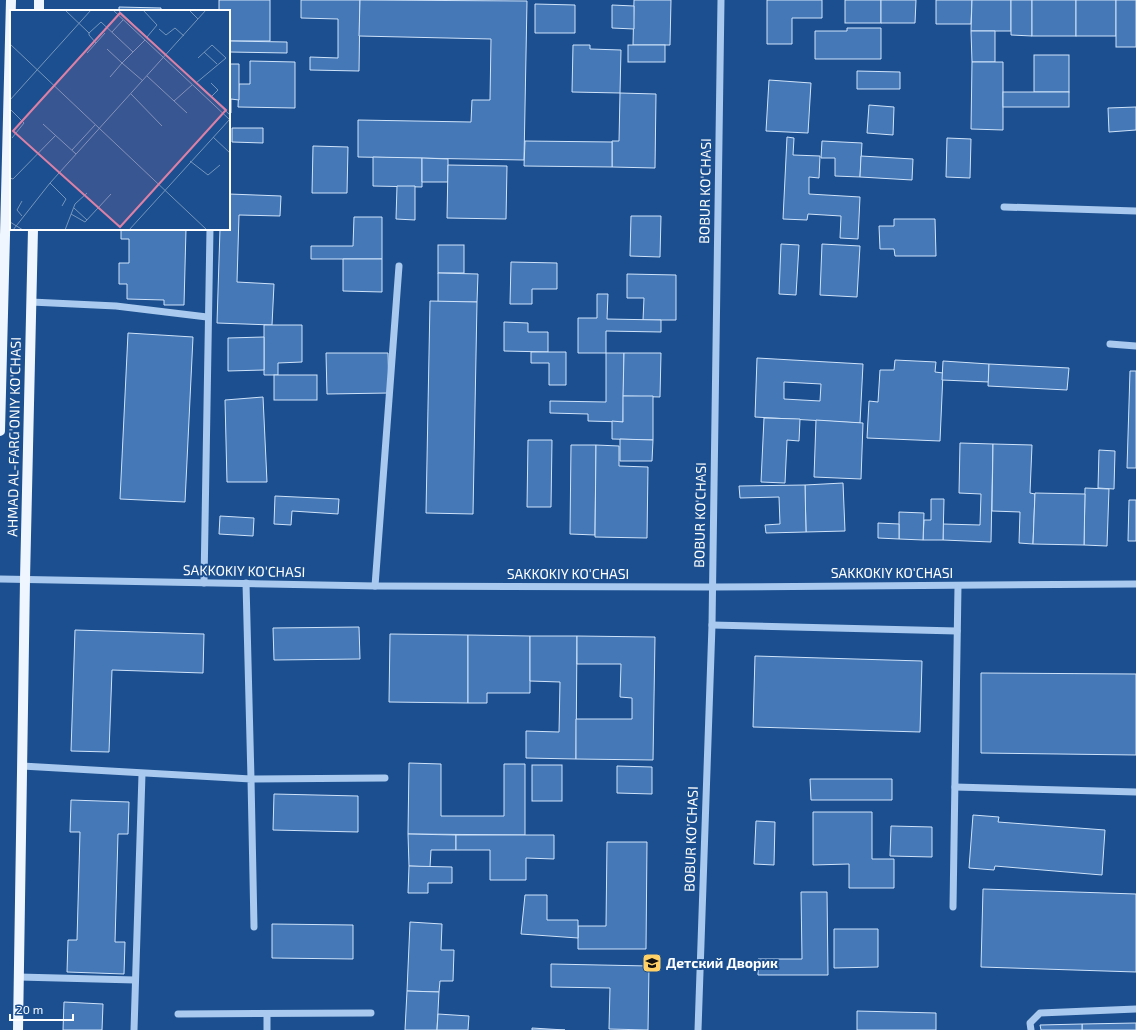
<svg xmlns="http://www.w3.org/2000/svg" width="1136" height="1030" viewBox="0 0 1136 1030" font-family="'Exo 2',sans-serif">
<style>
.building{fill:#4478b7;stroke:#cfe3fa;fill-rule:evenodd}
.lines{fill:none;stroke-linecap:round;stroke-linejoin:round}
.minor{stroke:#a9c9ee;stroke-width:7}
.major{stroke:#f0f6ff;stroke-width:10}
.labels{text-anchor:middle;stroke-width:4;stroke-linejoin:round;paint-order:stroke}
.street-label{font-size:14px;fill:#fff;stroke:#1b4f8f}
.poi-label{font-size:14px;font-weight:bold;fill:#fff;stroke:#1b4f8f;text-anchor:start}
.inset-road{fill:none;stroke:#7695bc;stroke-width:1}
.view{fill:#dd80a5;fill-opacity:0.15;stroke:#dd80a5;stroke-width:2}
.inset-edge{fill:none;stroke:#fff;stroke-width:2}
</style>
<rect width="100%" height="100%" fill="#1b4f8f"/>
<g class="building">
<path d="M 219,0 L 270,0 L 270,41 L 229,41 L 229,11 L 219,11 Z"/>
<path d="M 301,0 L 360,0 L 359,71 L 310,70 L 310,57 L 338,58 L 338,19 L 301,18 Z"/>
<path d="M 360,0 L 527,1 L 524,160 L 358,157 L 358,120 L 471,122 L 472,100 L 490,100 L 491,39 L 359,36 Z"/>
<path d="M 634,0 L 671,0 L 670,45 L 633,45 Z"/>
<path d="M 767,0 L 822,0 L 822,18 L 792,18 L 792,44 L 767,44 Z"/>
<rect x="845" y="0" width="36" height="23"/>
<path d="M 881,0 L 916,0 L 915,23 L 881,23 Z"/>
<path d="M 936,0 L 972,0 L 971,24 L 936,24 Z"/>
<path d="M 972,0 L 1011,0 L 1011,31 L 971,31 Z"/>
<path d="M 1011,0 L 1032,0 L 1032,36 L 1011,35 Z"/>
<rect x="1032" y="0" width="44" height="36"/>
<rect x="1076" y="0" width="40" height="36"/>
<rect x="1116" y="0" width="20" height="47"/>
<path d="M 535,4 L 575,5 L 575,33 L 535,33 Z"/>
<path d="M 612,5 L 634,6 L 634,29 L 612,28 Z"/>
<path d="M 119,7 L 161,8 L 161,11 L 119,11 Z"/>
<path d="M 847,28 L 881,28 L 881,59 L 815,59 L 815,31 L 847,31 Z"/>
<path d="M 971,31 L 995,31 L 995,62 L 972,62 Z"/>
<path d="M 229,41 L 287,42 L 287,53 L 229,52 Z"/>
<path d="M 573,45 L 590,45 L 590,49 L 621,50 L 620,93 L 572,92 Z"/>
<rect x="628" y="45" width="37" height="17"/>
<rect x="1034" y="55" width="35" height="37"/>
<path d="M 250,61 L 295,62 L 295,108 L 238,107 L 239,84 L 250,84 Z"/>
<path d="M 972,62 L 1003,62 L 1003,130 L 971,129 Z"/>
<path d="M 229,64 L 239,64 L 239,100 L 231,99 L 231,113 L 229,113 Z"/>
<path d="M 857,71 L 900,72 L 900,89 L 857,89 Z"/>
<path d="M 769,80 L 811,83 L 808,133 L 766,131 Z"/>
<rect x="1003" y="92" width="66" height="15"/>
<path d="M 620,93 L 656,94 L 655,168 L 612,167 L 612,141 L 619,141 Z"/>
<path d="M 869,105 L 894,107 L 893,135 L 867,133 Z"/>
<path d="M 1136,107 L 1136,130 L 1109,132 L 1108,108 Z"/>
<path d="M 232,128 L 263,128 L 263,143 L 232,142 Z"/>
<path d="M 787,137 L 794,138 L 793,155 L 820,156 L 819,178 L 809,177 L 809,194 L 860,197 L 858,239 L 840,238 L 841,216 L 808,214 L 807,220 L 783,219 Z"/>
<path d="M 947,138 L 971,139 L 970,178 L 946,177 Z"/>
<path d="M 525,141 L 612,142 L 612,167 L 524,166 Z"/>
<path d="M 822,141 L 862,143 L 860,177 L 835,176 L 835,158 L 821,158 Z"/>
<path d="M 313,146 L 348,147 L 347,193 L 312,193 Z"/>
<path d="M 861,156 L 913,159 L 912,180 L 860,177 Z"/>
<path d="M 373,157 L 422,158 L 422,187 L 373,186 Z"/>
<path d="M 422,158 L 448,159 L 448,182 L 422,182 Z"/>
<path d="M 448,165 L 507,166 L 506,219 L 447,218 Z"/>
<path d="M 397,186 L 415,186 L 415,220 L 396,219 Z"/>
<path d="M 229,194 L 281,196 L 280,216 L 239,215 L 237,282 L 274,284 L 272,325 L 217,323 L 220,229 L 229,229 Z"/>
<path d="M 631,216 L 661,216 L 660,257 L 630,256 Z"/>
<path d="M 354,217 L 382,217 L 382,259 L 311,259 L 311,246 L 353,246 Z"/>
<path d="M 894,219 L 935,219 L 936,256 L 895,256 L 894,249 L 880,249 L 879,226 L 894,226 Z"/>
<path d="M 121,229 L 186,229 L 184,305 L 164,305 L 164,300 L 127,299 L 127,284 L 119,284 L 119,263 L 129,263 L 129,239 L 121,239 Z"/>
<path d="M 781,244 L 799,245 L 796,295 L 779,294 Z"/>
<path d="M 822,244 L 860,246 L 857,297 L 820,295 Z"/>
<rect x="438" y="245" width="26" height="28"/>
<path d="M 343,259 L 382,259 L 382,292 L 343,291 Z"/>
<path d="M 511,262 L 557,263 L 557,289 L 532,289 L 532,304 L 510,304 Z"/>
<path d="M 438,273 L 478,274 L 477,302 L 438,302 Z"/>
<path d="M 627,274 L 676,275 L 676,320 L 643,320 L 644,298 L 627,298 Z"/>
<path d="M 597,294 L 608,294 L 607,319 L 661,320 L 661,332 L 606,331 L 606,353 L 578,353 L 578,318 L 597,318 Z"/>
<path d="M 430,301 L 477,302 L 473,514 L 426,513 Z"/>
<path d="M 504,322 L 528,323 L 528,332 L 548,332 L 548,352 L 504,351 Z"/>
<path d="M 264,325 L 302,325 L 302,362 L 278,363 L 278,375 L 264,375 Z"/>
<path d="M 128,333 L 193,337 L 185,502 L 120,499 Z"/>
<path d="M 264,337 L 264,370 L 228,371 L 228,338 Z"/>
<path d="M 531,352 L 566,352 L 566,385 L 549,385 L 549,363 L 531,363 Z"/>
<path d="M 326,353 L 388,353 L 389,393 L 327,394 Z"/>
<path d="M 606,353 L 624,353 L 623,422 L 588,421 L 588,414 L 550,413 L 550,401 L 606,402 Z"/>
<path d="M 624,353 L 661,353 L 660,397 L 623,396 Z"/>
<path d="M 757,358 L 863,364 L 860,423 L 755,417 ZM 784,382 L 821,384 L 820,401 L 784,399 Z"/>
<path d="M 895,360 L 936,362 L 935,372 L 943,373 L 940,441 L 867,438 L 869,401 L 878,402 L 880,370 L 894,370 Z"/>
<path d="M 943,361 L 989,364 L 989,382 L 942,380 Z"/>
<path d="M 989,364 L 1069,368 L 1067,390 L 988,386 Z"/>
<path d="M 1130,371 L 1136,371 L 1136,468 L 1127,468 Z"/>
<rect x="274" y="375" width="43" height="25"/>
<path d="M 623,396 L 653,396 L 653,440 L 612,439 L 612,421 L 623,422 Z"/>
<path d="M 263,397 L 267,482 L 227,482 L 225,400 Z"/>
<path d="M 764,418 L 800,419 L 799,441 L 787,440 L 785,483 L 761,482 Z"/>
<path d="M 816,420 L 863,423 L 861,479 L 814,477 Z"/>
<path d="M 620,439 L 653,440 L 652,461 L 620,461 Z"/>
<path d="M 528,440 L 552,440 L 551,507 L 527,507 Z"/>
<path d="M 960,443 L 993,444 L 991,542 L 943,540 L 943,524 L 980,525 L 981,494 L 959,493 Z"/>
<path d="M 993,444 L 1032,445 L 1030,493 L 1035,494 L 1033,544 L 1019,543 L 1020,512 L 992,511 Z"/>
<path d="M 571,445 L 596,445 L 595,535 L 570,534 Z"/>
<path d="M 596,445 L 619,446 L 619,466 L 648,467 L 647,538 L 595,537 Z"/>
<path d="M 1099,450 L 1115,451 L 1114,489 L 1098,488 Z"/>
<path d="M 843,483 L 845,531 L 806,532 L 805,485 Z"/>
<path d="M 805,485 L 806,532 L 766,533 L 765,525 L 780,524 L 779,497 L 740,498 L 739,486 Z"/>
<path d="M 1085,488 L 1109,489 L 1107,546 L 1084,545 Z"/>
<path d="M 1035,493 L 1085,494 L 1084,545 L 1033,544 Z"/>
<path d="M 275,496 L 339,499 L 338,514 L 292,511 L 291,525 L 274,524 Z"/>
<path d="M 931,499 L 944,499 L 943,540 L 923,540 L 924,520 L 931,520 Z"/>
<path d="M 1129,500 L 1136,500 L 1136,541 L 1128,541 Z"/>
<path d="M 899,512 L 924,513 L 923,540 L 899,539 Z"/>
<path d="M 220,516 L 254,518 L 253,536 L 219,534 Z"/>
<path d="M 878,523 L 899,524 L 899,539 L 878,538 Z"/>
<path d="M 359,627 L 360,659 L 274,660 L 273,628 Z"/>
<path d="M 75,630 L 204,634 L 203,673 L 112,670 L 109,752 L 71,751 Z"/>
<path d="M 390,634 L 468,635 L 468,703 L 389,702 Z"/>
<path d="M 468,635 L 530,636 L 530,693 L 487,693 L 487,703 L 468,703 Z"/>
<path d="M 530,636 L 577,636 L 576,759 L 526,758 L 526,731 L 559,732 L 560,682 L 530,681 Z"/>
<path d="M 577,636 L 655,637 L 653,760 L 576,759 L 576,719 L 632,719 L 632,698 L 620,697 L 621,664 L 577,664 Z"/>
<path d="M 755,656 L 922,661 L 920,732 L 753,727 Z"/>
<path d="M 981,673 L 1136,674 L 1136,755 L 981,753 Z"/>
<path d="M 409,763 L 441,764 L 441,816 L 504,816 L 504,764 L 525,764 L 525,835 L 408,834 Z"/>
<rect x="532" y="765" width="30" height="36"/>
<path d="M 617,766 L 652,767 L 652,794 L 617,793 Z"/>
<path d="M 810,779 L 892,779 L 892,800 L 811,800 Z"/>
<path d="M 274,794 L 358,796 L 358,832 L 273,830 Z"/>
<path d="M 71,800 L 129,802 L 128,834 L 118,834 L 115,942 L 125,942 L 124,974 L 67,972 L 68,940 L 77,940 L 80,832 L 70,832 Z"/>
<path d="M 813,812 L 872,812 L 872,859 L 894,859 L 894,888 L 849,888 L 849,864 L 813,865 Z"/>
<path d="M 973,815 L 999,817 L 998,822 L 1105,830 L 1102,875 L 995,866 L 994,870 L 969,868 Z"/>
<path d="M 756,821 L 775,822 L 774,865 L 754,864 Z"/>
<path d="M 891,826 L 932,827 L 932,857 L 890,856 Z"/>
<path d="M 408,834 L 456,835 L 456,850 L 431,850 L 430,867 L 409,866 Z"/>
<path d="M 456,835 L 554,835 L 554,859 L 526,858 L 526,880 L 490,880 L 490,850 L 456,850 Z"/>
<path d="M 607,842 L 647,842 L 646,949 L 578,949 L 578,926 L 606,926 Z"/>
<path d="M 409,866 L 452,867 L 452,883 L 428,883 L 428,893 L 408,893 Z"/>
<path d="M 983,889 L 1136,894 L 1136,972 L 981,967 Z"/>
<path d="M 801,892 L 827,892 L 828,975 L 758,975 L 758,959 L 802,959 Z"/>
<path d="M 525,895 L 547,895 L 547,920 L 578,920 L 578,938 L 521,934 Z"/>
<path d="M 410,922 L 442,924 L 441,950 L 454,950 L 453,981 L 440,981 L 439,992 L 407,991 Z"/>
<path d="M 272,924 L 353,925 L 353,959 L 272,958 Z"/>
<path d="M 834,929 L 878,929 L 878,967 L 834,968 Z"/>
<path d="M 551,964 L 649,966 L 648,1030 L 609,1029 L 610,988 L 551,987 Z"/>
<path d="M 407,991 L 439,992 L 437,1030 L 405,1030 Z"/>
<path d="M 64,1002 L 103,1004 L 102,1030 L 63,1030 Z"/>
<path d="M 857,1011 L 936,1013 L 936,1030 L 857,1030 Z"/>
<path d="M 438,1014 L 469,1016 L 468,1030 L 437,1030 Z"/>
<path d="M 1136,1023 L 1136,1030 L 1082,1030 L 1082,1024 Z"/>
<path d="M 1082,1024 L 1082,1030 L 1041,1030 L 1040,1025 Z"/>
<path d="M 532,1028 L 565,1030 L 532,1030 Z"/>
</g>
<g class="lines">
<g class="minor">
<path d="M 1004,207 L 1136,211"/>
<path d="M 31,302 L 116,306 L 207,317"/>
<path d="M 1110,344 L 1136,346"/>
<path d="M 0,579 L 375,586 L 712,587 L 1136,584"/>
<path d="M 204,583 L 210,229"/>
<path d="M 246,583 L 251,779 L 385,778"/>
<path d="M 375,586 L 399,266"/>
<path d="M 712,625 L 957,631"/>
<path d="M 22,766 L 251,779 L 254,927"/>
<path d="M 955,787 L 1136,792"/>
<path d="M 953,907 L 958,586"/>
<path d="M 19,977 L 135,980"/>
<path d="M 178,1014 L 371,1013"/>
<path d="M 134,1030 L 142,774"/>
<path d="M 267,1030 L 267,1014"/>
<path d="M 698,1030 L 712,625 L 721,0"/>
<path d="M 1031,1030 L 1030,1023 L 1040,1013 L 1136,1009"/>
</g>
<g class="major">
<path d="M 39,11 L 39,0"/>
<path d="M 0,431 L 11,0"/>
<path d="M 18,1030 L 25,579 L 33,229"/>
</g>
</g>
<defs>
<g id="school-square" transform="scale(1)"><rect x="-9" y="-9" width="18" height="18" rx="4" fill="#ffd166" stroke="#1b4f8f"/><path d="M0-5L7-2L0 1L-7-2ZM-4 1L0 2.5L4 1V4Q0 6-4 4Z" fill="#111"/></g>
</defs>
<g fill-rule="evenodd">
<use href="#school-square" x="652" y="963"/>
</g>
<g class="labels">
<g class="street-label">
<text transform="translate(705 191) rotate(-89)" y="5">BOBUR KO'CHASI</text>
<text transform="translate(14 437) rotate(-89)" y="5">AHMAD AL-FARG'ONIY KO'CHASI</text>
<text transform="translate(700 515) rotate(-89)" y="5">BOBUR KO'CHASI</text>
<text transform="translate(244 571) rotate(1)" y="5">SAKKOKIY KO'CHASI</text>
<text x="892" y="578">SAKKOKIY KO'CHASI</text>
<text x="568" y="579">SAKKOKIY KO'CHASI</text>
<text transform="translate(691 839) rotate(-88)" y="5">BOBUR KO'CHASI</text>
</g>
<g class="poi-label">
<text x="666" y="968">Детский Дворик</text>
</g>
</g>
<g transform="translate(10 10)">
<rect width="220" height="220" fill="#1b4f8f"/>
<path class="inset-road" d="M 55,0 L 79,23 L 91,12 L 123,42M 103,0 L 220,110M 108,0 L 220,105M 133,0 L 147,15 L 137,27M 179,0 L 188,9M 149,19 L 156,25 L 165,18 L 174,26M 102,22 L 113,10M 79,23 L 79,25 L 86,33M 0,34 L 197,220M 97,39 L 112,53 L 135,30M 194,42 L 207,54M 77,43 L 95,23M 137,66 L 177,103M 100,67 L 112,53 L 133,71M 186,73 L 216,48 L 202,35 L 188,48M 201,73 L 208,80 L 201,87M 121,84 L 152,116M 0,90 L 81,0M 164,91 L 182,75M 0,99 L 14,113 L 2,128M 33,114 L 66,144M 203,127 L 220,143M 62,140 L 85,115M 180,151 L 198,165 L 210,155M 0,168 L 3,169 L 46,125M 40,173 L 56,189 L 52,196M 12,191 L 7,200 L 12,206M 64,198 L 77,210M 61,204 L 75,212 L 101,184M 0,212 L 13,220M 3,220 L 40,173 L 196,0M 55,220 L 65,194 L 77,183M 119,220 L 220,109"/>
<path class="view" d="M 110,3 L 216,100 L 110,217 L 3,121 Z"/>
<rect width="220" height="220" class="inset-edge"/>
</g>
<path d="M10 1014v6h63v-6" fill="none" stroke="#ffffff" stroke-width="2"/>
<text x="16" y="1014" font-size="12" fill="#ffffff" stroke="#1b4f8f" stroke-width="3" paint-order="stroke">20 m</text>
</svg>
